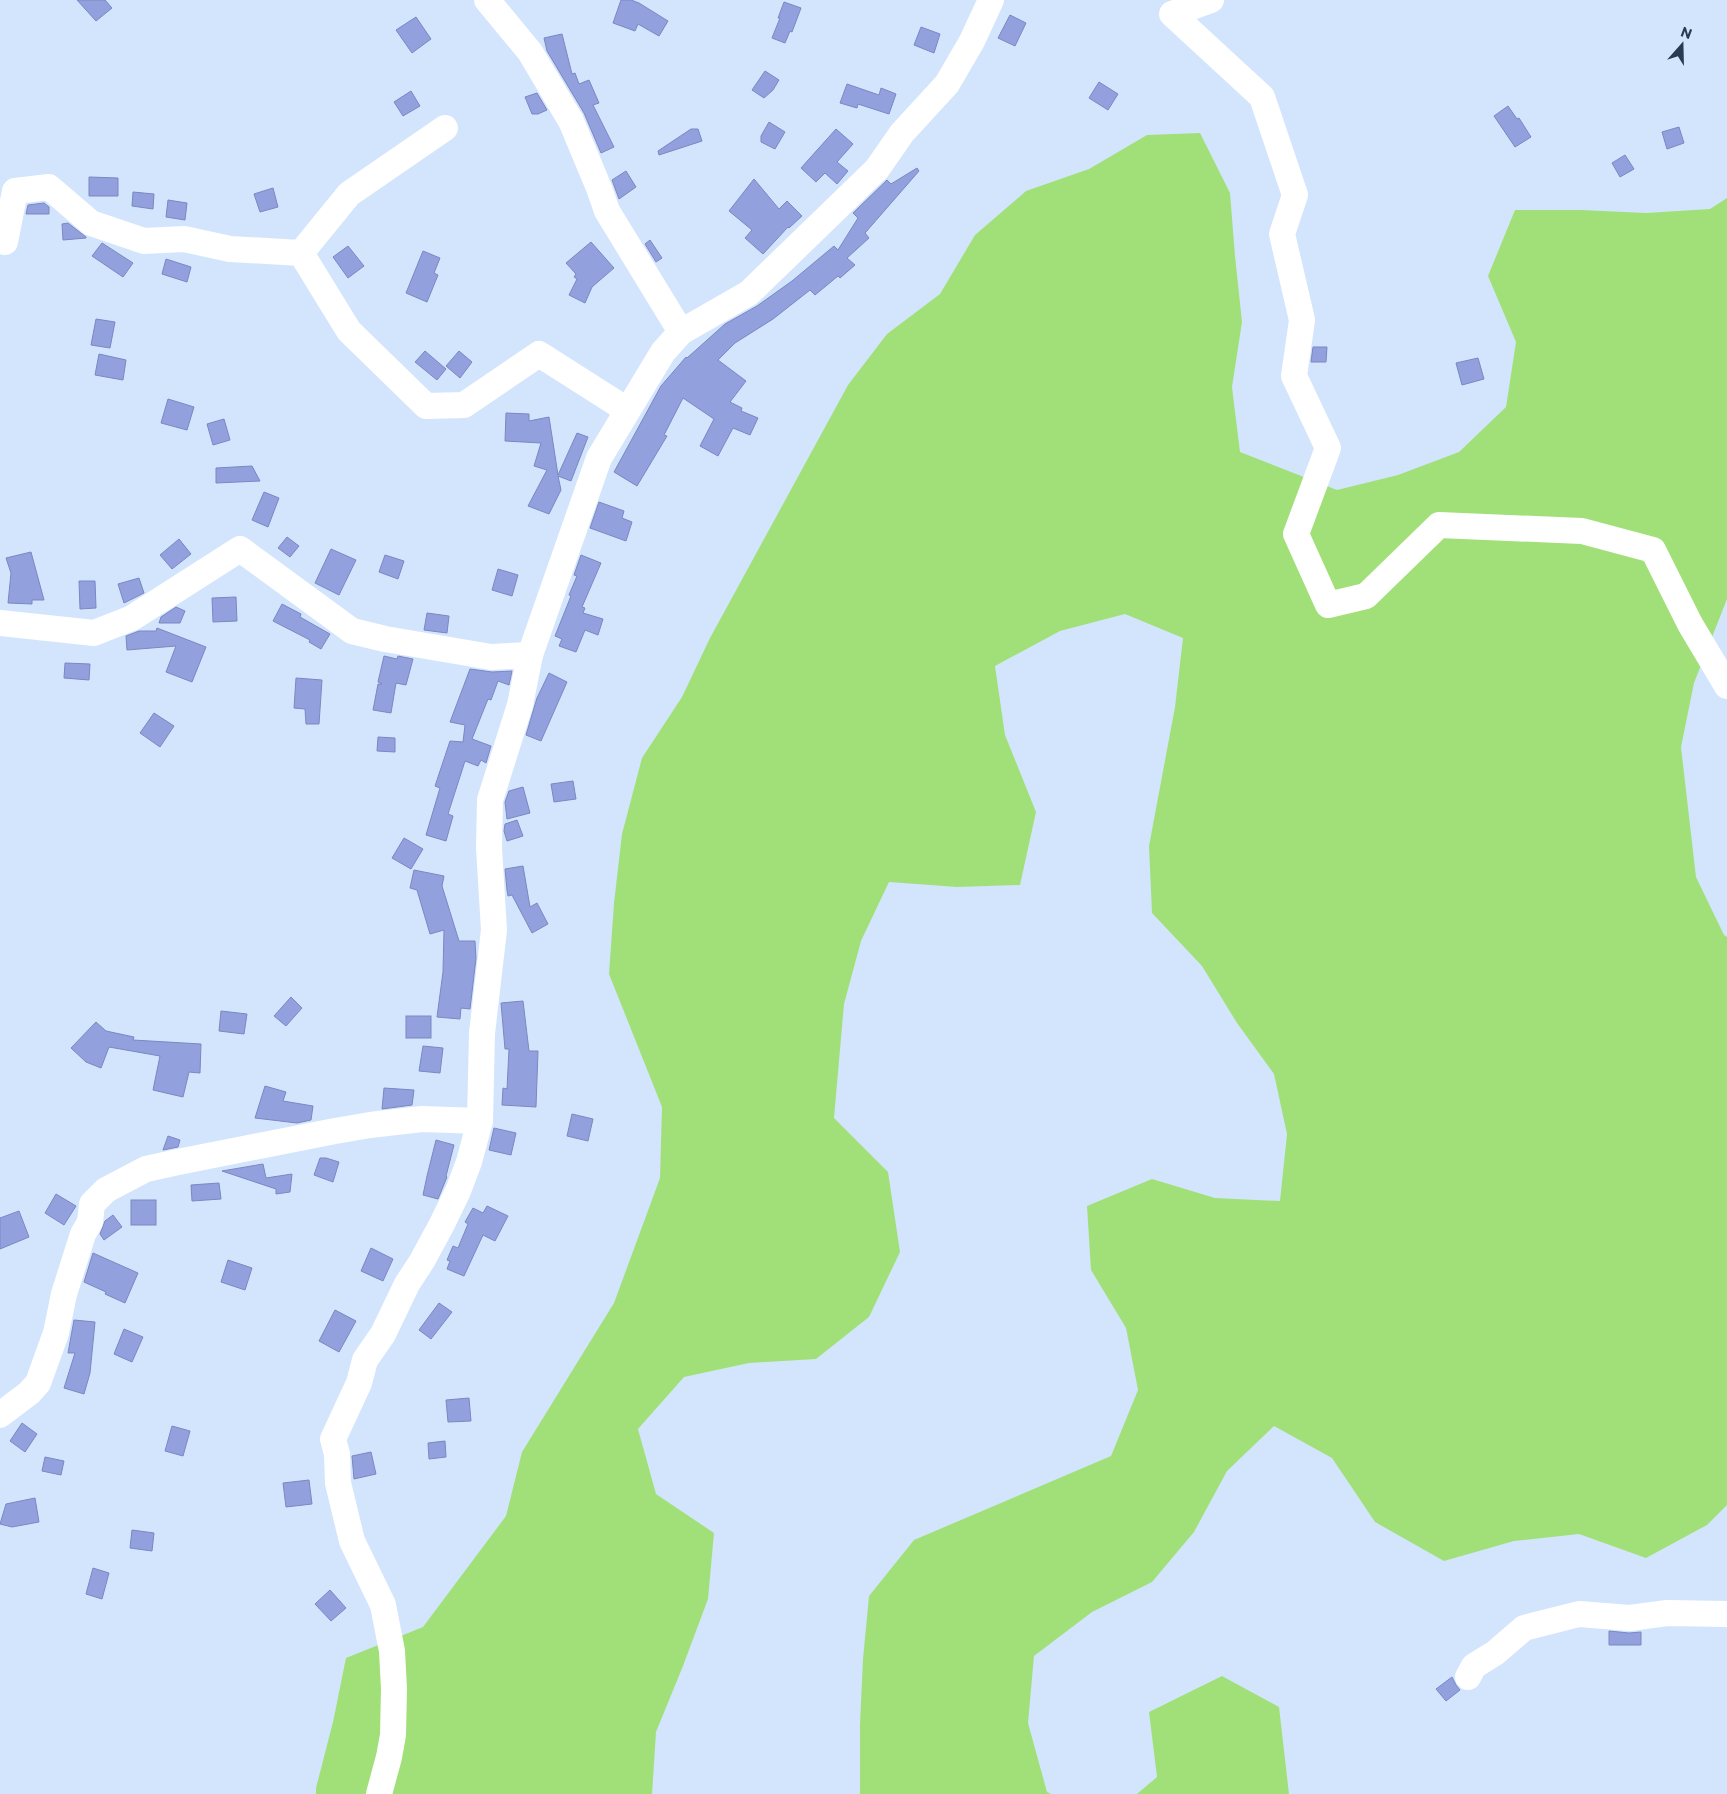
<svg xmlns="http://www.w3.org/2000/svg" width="1727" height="1794" viewBox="0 0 1727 1794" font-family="Commissioner,sans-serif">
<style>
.green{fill:#a1e079}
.building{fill:#93a0de;stroke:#7a87c3}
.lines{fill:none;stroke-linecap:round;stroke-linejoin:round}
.minor{stroke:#fff;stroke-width:26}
</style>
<rect width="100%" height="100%" fill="#d3e5fc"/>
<g class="green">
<path d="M 1200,133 L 1230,193 L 1235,256 L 1242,322 L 1232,387 L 1240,452 L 1337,490 L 1398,475 L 1459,452 L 1506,407 L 1516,342 L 1488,276 L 1515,210 L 1581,210 L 1646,213 L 1710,209 L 1727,198 L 1727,599 L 1694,683 L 1681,747 L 1696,877 L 1724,935 L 1727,937 L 1727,1505 L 1707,1525 L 1646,1558 L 1579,1534 L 1514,1541 L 1444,1561 L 1375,1522 L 1332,1458 L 1274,1426 L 1227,1471 L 1194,1532 L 1152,1582 L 1092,1612 L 1034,1656 L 1028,1723 L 1047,1792 L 1051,1794 L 860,1794 L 860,1724 L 863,1659 L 869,1596 L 914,1540 L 1111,1456 L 1138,1390 L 1126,1328 L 1091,1270 L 1087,1206 L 1152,1179 L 1215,1198 L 1280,1201 L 1287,1134 L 1274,1074 L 1237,1023 L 1202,966 L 1152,913 L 1149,846 L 1175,707 L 1183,638 L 1125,614 L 1060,631 L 995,666 L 1005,735 L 1036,812 L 1020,885 L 957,887 L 889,882 L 861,941 L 844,1004 L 834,1118 L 888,1172 L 900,1252 L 869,1317 L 816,1359 L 749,1363 L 684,1377 L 638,1429 L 656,1494 L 714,1533 L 708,1599 L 683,1666 L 656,1732 L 652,1794 L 316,1794 L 316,1788 L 333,1722 L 346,1658 L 423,1627 L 506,1516 L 522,1452 L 614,1303 L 660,1178 L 662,1107 L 609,974 L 614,903 L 622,834 L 642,758 L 682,697 L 710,638 L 848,385 L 887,334 L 940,294 L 975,235 L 1026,191 L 1089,169 L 1147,135 Z"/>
<path d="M 1222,1676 L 1279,1707 L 1289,1794 L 1137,1794 L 1157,1777 L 1149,1712 Z"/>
</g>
<g class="building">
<path d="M 77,0 L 105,0 L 112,8 L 96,21 Z"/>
<path d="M 621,0 L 631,0 L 639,3 L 668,21 L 659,36 L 638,24 L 635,31 L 613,23 Z"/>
<path d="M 784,2 L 801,8 L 792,32 L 790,31 L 785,43 L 772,38 L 780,18 L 778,18 Z"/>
<path d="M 1010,15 L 1026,23 L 1015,46 L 998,38 Z"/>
<path d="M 416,17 L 431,39 L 412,53 L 396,30 Z"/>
<path d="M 921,27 L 940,34 L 934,53 L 914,45 Z"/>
<path d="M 562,34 L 572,74 L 575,73 L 579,84 L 589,80 L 599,103 L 593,105 L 614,147 L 601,153 L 584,113 L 547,51 L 544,38 Z"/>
<path d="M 765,71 L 779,80 L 773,90 L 764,98 L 752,90 Z"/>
<path d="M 1099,82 L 1118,94 L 1108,110 L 1089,98 Z"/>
<path d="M 847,84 L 879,95 L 881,88 L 896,94 L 889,114 L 858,104 L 857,108 L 840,103 Z"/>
<path d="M 411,91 L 420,106 L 403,116 L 394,102 Z"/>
<path d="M 537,93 L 547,110 L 538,114 L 532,114 L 525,97 Z"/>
<path d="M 1508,106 L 1517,119 L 1519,118 L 1531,137 L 1515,147 L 1494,116 Z"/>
<path d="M 769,122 L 785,132 L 775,149 L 761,142 L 761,136 Z"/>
<path d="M 1679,127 L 1684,143 L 1667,149 L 1662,132 Z"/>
<path d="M 691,129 L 698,129 L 702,141 L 659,155 L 658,151 Z"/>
<path d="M 836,129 L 853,144 L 837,162 L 848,171 L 837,184 L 825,173 L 816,182 L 801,168 Z"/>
<path d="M 1625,155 L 1634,169 L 1620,177 L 1612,163 Z"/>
<path d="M 917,168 L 919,171 L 865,233 L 869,238 L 847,258 L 855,265 L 840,278 L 838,276 L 815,295 L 810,290 L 773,319 L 735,343 L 718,360 L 746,381 L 730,402 L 742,408 L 741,411 L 758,418 L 750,435 L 733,428 L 718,456 L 700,446 L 714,419 L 683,398 L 664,435 L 667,436 L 637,486 L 614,472 L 661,386 L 686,357 L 687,358 L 725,324 L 757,306 L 792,281 L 834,246 L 838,250 L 858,218 L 853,213 L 887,180 L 891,184 Z"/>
<path d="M 626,171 L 636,187 L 619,199 L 612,180 Z"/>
<path d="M 89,177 L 118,178 L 118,196 L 89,196 Z"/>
<path d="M 754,179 L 779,209 L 787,201 L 802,216 L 789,228 L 788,227 L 763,254 L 745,238 L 752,230 L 729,211 Z"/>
<path d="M 273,188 L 278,207 L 260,212 L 254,194 Z"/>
<path d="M 133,192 L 154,194 L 153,209 L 132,206 Z"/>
<path d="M 168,200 L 187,203 L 185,220 L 166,217 Z"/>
<path d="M 44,203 L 49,207 L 49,214 L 26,214 L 28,205 Z"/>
<path d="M 68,223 L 86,237 L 86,238 L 63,240 L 62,224 Z"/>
<path d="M 650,240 L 662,258 L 656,262 L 645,244 Z"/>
<path d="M 591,242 L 614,268 L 592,287 L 585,303 L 569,295 L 577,279 L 574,277 L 576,274 L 566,263 Z"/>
<path d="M 102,243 L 133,263 L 123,277 L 92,256 Z"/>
<path d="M 348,246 L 364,266 L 348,278 L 333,257 Z"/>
<path d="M 423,251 L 440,258 L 434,273 L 438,275 L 427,302 L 406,293 Z"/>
<path d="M 166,259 L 191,267 L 187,282 L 162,274 Z"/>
<path d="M 96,319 L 115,322 L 110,348 L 91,345 Z"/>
<path d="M 1313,347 L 1327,347 L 1326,362 L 1311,362 Z"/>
<path d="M 425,351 L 446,369 L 437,380 L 415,362 Z"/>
<path d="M 459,351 L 472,362 L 460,378 L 446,366 Z"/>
<path d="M 99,354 L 126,360 L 123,380 L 95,375 Z"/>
<path d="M 1478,358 L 1484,379 L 1462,385 L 1456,363 Z"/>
<path d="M 168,399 L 194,407 L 187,430 L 161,423 Z"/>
<path d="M 506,413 L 529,414 L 529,421 L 549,417 L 558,475 L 577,433 L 588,437 L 571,481 L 558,476 L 561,490 L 549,514 L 528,506 L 547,470 L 534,466 L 541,443 L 505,441 Z"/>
<path d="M 224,419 L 230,440 L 213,445 L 207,424 Z"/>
<path d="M 252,466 L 260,481 L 216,483 L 216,468 Z"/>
<path d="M 264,492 L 279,498 L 268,527 L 252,520 Z"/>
<path d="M 599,502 L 624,511 L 622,518 L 632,522 L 626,541 L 590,528 Z"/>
<path d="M 287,537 L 299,546 L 290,557 L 278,548 Z"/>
<path d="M 179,539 L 191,554 L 172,569 L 160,555 Z"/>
<path d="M 331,549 L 356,560 L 339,595 L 315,583 Z"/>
<path d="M 31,552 L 44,600 L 32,600 L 32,604 L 8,603 L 11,573 L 6,558 Z"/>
<path d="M 385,555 L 404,561 L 398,579 L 379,572 Z"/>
<path d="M 581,555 L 601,563 L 582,607 L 585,608 L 583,613 L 603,619 L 598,635 L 585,630 L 576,652 L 559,646 L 562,639 L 555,636 L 571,596 L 569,595 L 577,576 L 574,575 Z"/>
<path d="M 498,569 L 518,575 L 512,596 L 492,590 Z"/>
<path d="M 139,578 L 144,593 L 124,603 L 118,584 Z"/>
<path d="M 79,581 L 95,581 L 96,608 L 80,609 Z"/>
<path d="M 236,597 L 237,621 L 213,622 L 212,598 Z"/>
<path d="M 282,604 L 301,614 L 300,617 L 330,634 L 321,649 L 309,642 L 310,640 L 273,621 Z"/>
<path d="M 176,607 L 185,611 L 180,623 L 159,623 L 161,617 Z"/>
<path d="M 427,613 L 449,616 L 447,633 L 424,630 Z"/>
<path d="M 157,628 L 206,647 L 192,682 L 166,672 L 176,646 L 127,650 L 126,636 L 139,631 L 156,631 Z"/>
<path d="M 384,656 L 397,659 L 398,656 L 413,659 L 406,685 L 396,683 L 391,713 L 373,710 L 378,684 L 382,684 L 378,682 Z"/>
<path d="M 65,663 L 90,664 L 89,680 L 64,678 Z"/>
<path d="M 470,669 L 492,672 L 512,671 L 509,685 L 498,681 L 491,700 L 488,699 L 472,739 L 491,746 L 486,763 L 481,760 L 478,766 L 465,761 L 448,814 L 453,816 L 446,841 L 426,835 L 440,788 L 435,786 L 450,741 L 463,742 L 465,725 L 450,722 Z"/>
<path d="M 549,673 L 567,682 L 541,741 L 526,735 L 537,698 Z"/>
<path d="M 296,678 L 322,680 L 319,724 L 306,724 L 305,709 L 294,708 Z"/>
<path d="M 154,713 L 174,726 L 160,747 L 140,733 Z"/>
<path d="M 378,737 L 395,738 L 395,752 L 377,751 Z"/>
<path d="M 573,781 L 576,799 L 554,802 L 551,784 Z"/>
<path d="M 523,787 L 530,813 L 507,819 L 505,802 L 509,791 Z"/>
<path d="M 517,820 L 523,836 L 507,841 L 504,831 L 505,824 Z"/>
<path d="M 404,838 L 423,849 L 411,869 L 392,858 Z"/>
<path d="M 523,866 L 530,907 L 537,903 L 548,924 L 532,933 L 512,895 L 508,896 L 507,890 L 505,869 Z"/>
<path d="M 414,870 L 444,876 L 442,886 L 459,941 L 475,941 L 476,958 L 470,1009 L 461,1008 L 460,1019 L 437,1017 L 443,972 L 444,930 L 430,934 L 417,890 L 410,888 Z"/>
<path d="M 291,997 L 302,1008 L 286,1026 L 274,1016 Z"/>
<path d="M 523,1001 L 529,1051 L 538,1051 L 536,1107 L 502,1105 L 503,1088 L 507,1089 L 509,1049 L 505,1049 L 501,1003 Z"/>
<path d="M 221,1011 L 247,1014 L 244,1034 L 219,1031 Z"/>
<rect x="406" y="1016" width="25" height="22"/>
<path d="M 96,1022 L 106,1031 L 134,1037 L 133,1040 L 201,1044 L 200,1073 L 189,1072 L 183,1097 L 153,1090 L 160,1056 L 109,1047 L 101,1068 L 86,1062 L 71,1048 Z"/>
<path d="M 423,1046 L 443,1048 L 440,1073 L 419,1071 Z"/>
<path d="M 265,1086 L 286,1092 L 283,1101 L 313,1106 L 311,1120 L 297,1123 L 255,1118 Z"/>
<path d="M 384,1088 L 414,1090 L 412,1105 L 382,1109 Z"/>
<path d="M 572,1114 L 593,1119 L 588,1141 L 567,1136 Z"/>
<path d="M 494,1128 L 516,1133 L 511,1155 L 489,1150 Z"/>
<path d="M 168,1136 L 180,1140 L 178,1147 L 163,1150 Z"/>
<path d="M 436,1140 L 454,1145 L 446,1176 L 447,1177 L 438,1199 L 423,1195 L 427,1176 Z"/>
<path d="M 320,1158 L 326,1158 L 339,1162 L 333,1182 L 314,1175 Z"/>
<path d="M 263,1164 L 266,1178 L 292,1174 L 290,1192 L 276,1194 L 276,1189 L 222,1171 Z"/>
<path d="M 219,1183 L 221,1199 L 192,1201 L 191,1185 Z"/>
<path d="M 56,1194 L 76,1206 L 64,1225 L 45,1213 Z"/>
<rect x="131" y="1200" width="25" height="25"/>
<path d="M 487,1206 L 508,1216 L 495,1241 L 483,1235 L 464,1276 L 447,1269 L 450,1261 L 447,1260 L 453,1246 L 458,1248 L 468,1224 L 465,1222 L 473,1208 L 483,1213 Z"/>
<path d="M 19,1211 L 29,1237 L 0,1249 L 0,1218 Z"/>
<path d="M 113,1215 L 122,1227 L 104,1240 L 100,1234 L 105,1221 Z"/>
<path d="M 371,1248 L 393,1259 L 383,1281 L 361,1271 Z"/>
<path d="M 93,1253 L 138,1273 L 125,1303 L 105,1294 L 106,1292 L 84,1282 Z"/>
<path d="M 228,1260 L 252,1268 L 245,1290 L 221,1282 Z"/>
<path d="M 439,1303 L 452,1312 L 431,1339 L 419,1330 Z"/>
<path d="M 335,1310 L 356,1321 L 339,1352 L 319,1341 Z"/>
<path d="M 74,1320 L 95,1322 L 90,1373 L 84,1394 L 64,1388 L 75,1353 L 68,1353 Z"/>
<path d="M 124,1329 L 143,1337 L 132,1362 L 114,1354 Z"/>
<path d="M 469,1398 L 471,1421 L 448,1422 L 446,1400 Z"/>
<path d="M 22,1423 L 37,1434 L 25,1452 L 10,1441 Z"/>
<path d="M 172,1426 L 190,1431 L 183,1456 L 165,1451 Z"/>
<path d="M 445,1441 L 446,1457 L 429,1459 L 428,1443 Z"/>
<path d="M 371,1452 L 376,1474 L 354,1479 L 352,1456 Z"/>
<path d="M 45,1457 L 64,1461 L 61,1475 L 42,1471 Z"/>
<path d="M 309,1480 L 312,1504 L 286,1507 L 283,1483 Z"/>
<path d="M 35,1498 L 39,1522 L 12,1527 L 0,1524 L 6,1504 Z"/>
<path d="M 132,1530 L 154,1533 L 152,1551 L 130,1548 Z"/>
<path d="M 93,1568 L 109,1573 L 102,1599 L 86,1594 Z"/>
<path d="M 330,1590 L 346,1608 L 331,1621 L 315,1604 Z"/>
<path d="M 1609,1631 L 1629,1633 L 1641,1632 L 1641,1645 L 1609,1645 Z"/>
<path d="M 1452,1677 L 1456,1685 L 1460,1690 L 1446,1701 L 1436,1689 Z"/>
</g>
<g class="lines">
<g class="minor">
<path d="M 487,0 L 530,52 L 571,121 L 599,188 L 607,211 L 681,332"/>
<path d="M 1211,0 L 1172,14 L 1262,97 L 1295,195 L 1282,234 L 1302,320 L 1294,376 L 1328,448 L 1296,534 L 1328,605 L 1366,596 L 1439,525 L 1582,531 L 1653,550 L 1690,624 L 1727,686"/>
<path d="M 0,241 L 5,242 L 15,191 L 49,187 L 91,223 L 144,241 L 184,239 L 230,249 L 301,253 L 349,331 L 426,406 L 464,405 L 539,354 L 627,410"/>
<path d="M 301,253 L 349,194 L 445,128"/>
<path d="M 0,623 L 94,633 L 132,618 L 240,549 L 352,631 L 385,639 L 491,657 L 530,655"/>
<path d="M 0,1415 L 29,1393 L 38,1383 L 56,1333 L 64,1294 L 83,1234 L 90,1222 L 92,1204 L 106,1190 L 146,1169 L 178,1162 L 335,1131 L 370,1125 L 422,1119 L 480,1121"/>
<path d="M 1468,1677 L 1474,1666 L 1495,1653 L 1524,1628 L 1579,1614 L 1630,1618 L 1667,1613 L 1727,1614"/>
<path d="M 379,1794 L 389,1757 L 393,1735 L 394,1689 L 392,1651 L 383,1605 L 352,1541 L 338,1483 L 337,1454 L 333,1439 L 359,1383 L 365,1360 L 383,1334 L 407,1284 L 422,1261 L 442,1224 L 458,1191 L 469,1162 L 480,1121 L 482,1033 L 494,930 L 489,848 L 490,800 L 520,705 L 530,655 L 599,458 L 663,352 L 681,332 L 749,293 L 877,169 L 902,133 L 947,84 L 972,41 L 991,0"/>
</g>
</g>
<g transform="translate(1682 45) rotate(20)" stroke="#d3e5fc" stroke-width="4" paint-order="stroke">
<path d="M0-4L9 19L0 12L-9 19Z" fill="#283a50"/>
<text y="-8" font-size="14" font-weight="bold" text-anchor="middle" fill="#283a50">N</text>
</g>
</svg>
